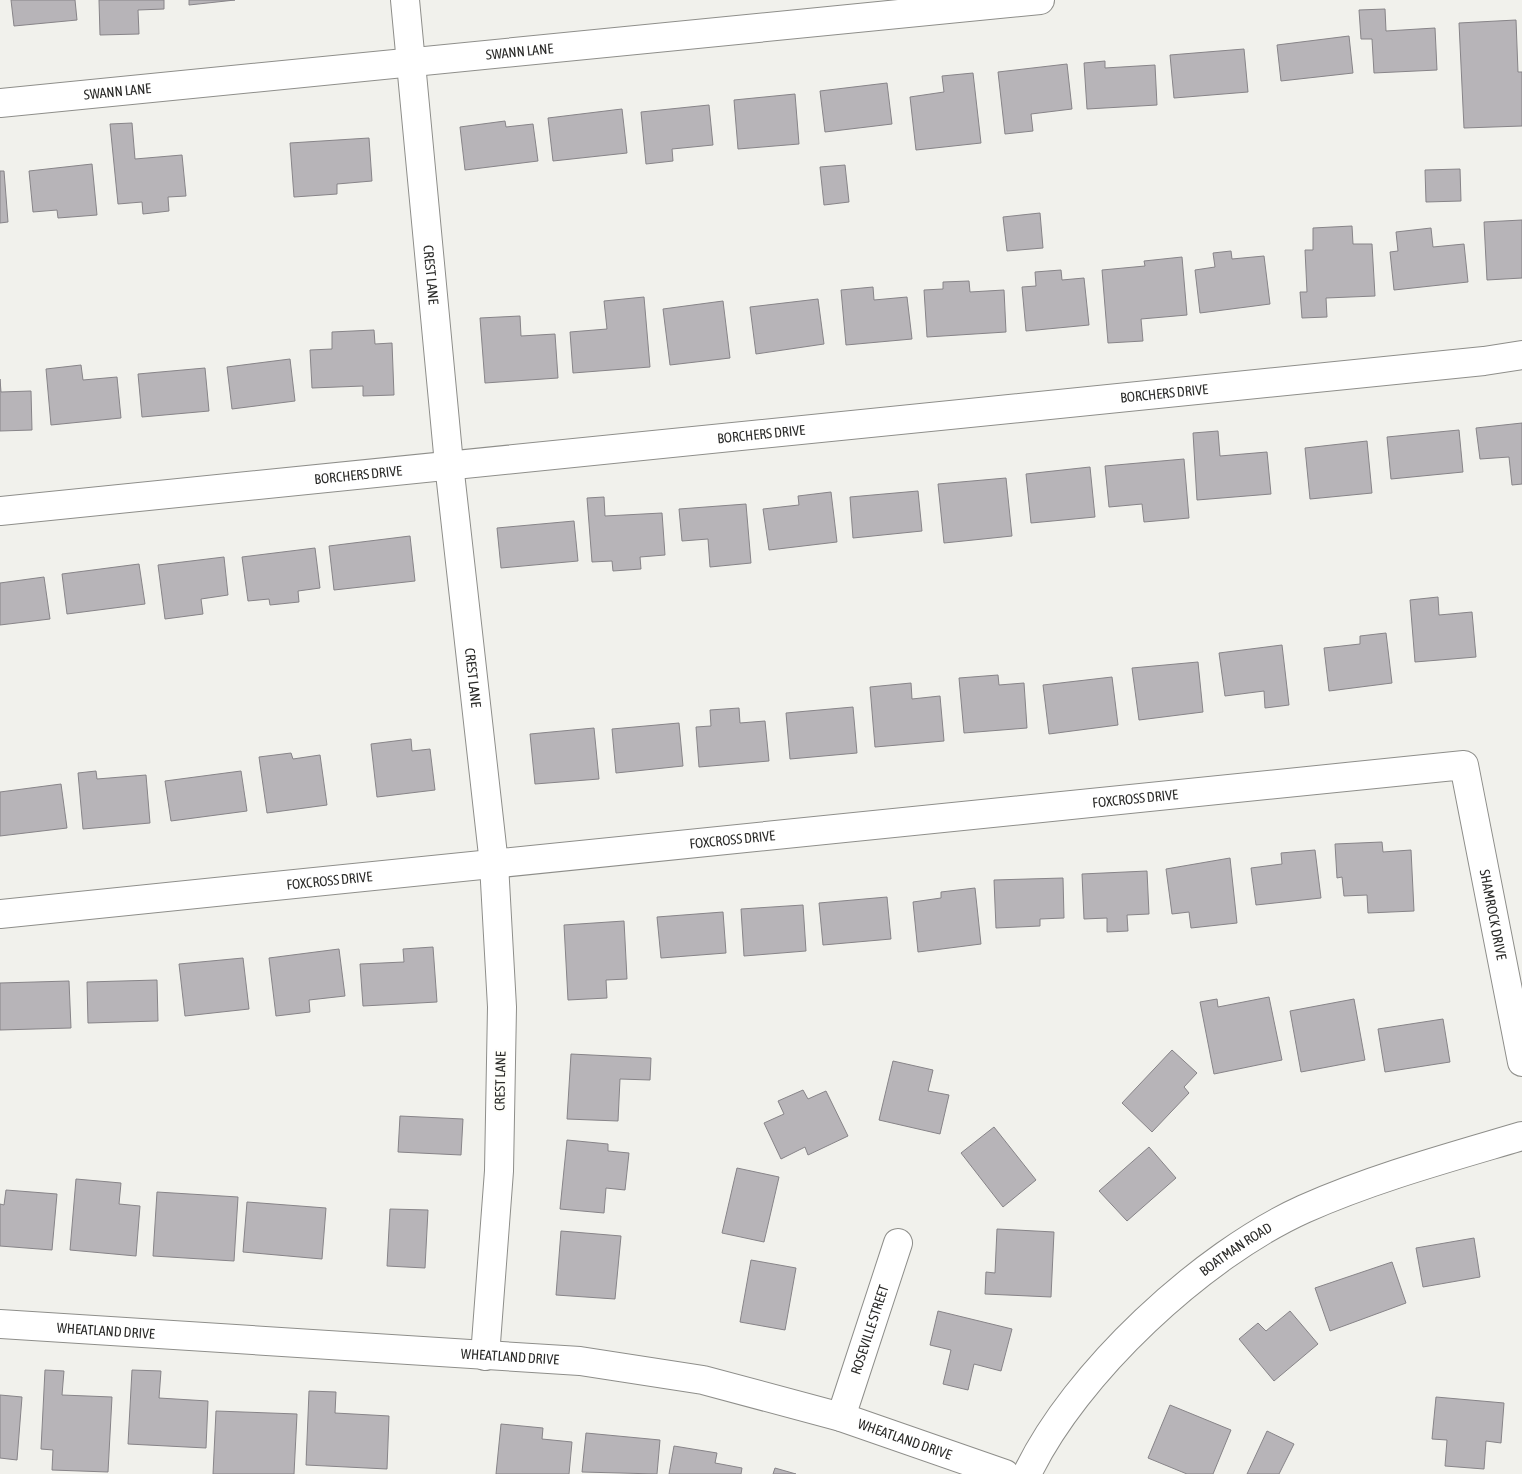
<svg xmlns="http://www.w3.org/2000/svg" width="1522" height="1474" viewBox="0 0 1522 1474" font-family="'Asap Condensed',sans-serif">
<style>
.building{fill:#b7b4b8;stroke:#878488}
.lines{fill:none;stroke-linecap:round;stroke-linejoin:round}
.minor-casing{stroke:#8e8e8a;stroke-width:30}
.minor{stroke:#fff;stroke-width:28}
.labels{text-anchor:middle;stroke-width:4;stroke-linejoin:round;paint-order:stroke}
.street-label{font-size:14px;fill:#2b2b29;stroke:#fefef9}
</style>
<rect width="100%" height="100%" fill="#f1f1ec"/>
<g class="building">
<path d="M 11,0 L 75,0 L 77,20 L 14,26 Z"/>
<path d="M 99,0 L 164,0 L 164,9 L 138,10 L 139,34 L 100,35 Z"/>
<path d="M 189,0 L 235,0 L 189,5 Z"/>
<path d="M 1385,9 L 1386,31 L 1435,28 L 1437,70 L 1374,73 L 1372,39 L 1361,39 L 1359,10 Z"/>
<path d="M 1516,20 L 1518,72 L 1522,72 L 1522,126 L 1464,128 L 1459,23 Z"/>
<path d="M 1349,36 L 1353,73 L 1281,81 L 1277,45 Z"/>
<path d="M 1244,49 L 1248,92 L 1174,98 L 1170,55 Z"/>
<path d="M 1105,61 L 1105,68 L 1155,65 L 1157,105 L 1087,109 L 1084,63 Z"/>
<path d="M 1067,64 L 1072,109 L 1031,114 L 1033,131 L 1005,134 L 998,72 Z"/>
<path d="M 973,73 L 981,143 L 916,150 L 910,97 L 944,92 L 942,76 Z"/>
<path d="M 887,83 L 892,124 L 825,132 L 820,91 Z"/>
<path d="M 795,94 L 799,144 L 738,149 L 734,100 Z"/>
<path d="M 709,105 L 713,145 L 672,149 L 673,161 L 646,164 L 641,112 Z"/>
<path d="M 622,109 L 627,153 L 553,161 L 548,118 Z"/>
<path d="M 505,121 L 506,127 L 533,124 L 538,161 L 465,170 L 460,127 Z"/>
<path d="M 132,123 L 135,159 L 182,155 L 186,196 L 168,197 L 169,211 L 143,214 L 142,202 L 118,204 L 110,124 Z"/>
<path d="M 369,138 L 372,181 L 337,184 L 337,194 L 294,197 L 290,143 Z"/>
<path d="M 92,164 L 97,215 L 58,218 L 57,210 L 33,212 L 29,171 Z"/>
<path d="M 845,165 L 849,202 L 824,205 L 820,167 Z"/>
<path d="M 1460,169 L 1461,201 L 1426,202 L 1425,170 Z"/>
<path d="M 0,171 L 4,171 L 8,222 L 0,223 Z"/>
<path d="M 1040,213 L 1043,248 L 1007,251 L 1003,217 Z"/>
<path d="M 1522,220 L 1522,278 L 1487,280 L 1484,222 Z"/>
<path d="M 1352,226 L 1353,244 L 1372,244 L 1375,296 L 1326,298 L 1327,317 L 1302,318 L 1300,292 L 1307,292 L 1305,250 L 1313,250 L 1313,228 Z"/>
<path d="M 1431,228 L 1433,247 L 1464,244 L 1468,282 L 1394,290 L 1390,252 L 1398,251 L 1396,232 Z"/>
<path d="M 1231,251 L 1232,259 L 1264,256 L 1270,304 L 1200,313 L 1195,270 L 1215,267 L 1213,253 Z"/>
<path d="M 1182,257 L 1187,315 L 1141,319 L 1143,341 L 1108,343 L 1102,270 L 1145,266 L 1144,261 Z"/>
<path d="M 1061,270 L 1062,280 L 1084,278 L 1089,325 L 1026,331 L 1022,287 L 1036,286 L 1035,272 Z"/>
<path d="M 969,281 L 970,292 L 1004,290 L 1006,332 L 927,337 L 924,290 L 943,289 L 943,282 Z"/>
<path d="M 873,287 L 874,300 L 907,297 L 912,339 L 846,345 L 841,290 Z"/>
<path d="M 644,297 L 650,367 L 573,373 L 570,332 L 607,329 L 604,301 Z"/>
<path d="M 818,299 L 824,344 L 756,354 L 750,307 Z"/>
<path d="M 723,301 L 730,358 L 670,365 L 663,309 Z"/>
<path d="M 520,316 L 521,336 L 555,334 L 558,378 L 485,383 L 480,318 Z"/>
<path d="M 374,330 L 375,344 L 392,343 L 394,395 L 363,396 L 363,386 L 312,388 L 310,350 L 332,349 L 332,332 Z"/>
<path d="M 290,359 L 295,401 L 232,409 L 227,367 Z"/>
<path d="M 81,365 L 83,380 L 117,377 L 121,418 L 51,425 L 46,369 Z"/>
<path d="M 205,368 L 209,411 L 142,417 L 138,374 Z"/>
<path d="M 0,379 L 1,392 L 31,391 L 32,430 L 0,431 Z"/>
<path d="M 1522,423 L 1522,484 L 1512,485 L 1509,457 L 1480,459 L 1476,428 Z"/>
<path d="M 1459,430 L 1463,472 L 1391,479 L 1387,437 Z"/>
<path d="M 1218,431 L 1220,456 L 1267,452 L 1271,494 L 1197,500 L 1193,433 Z"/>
<path d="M 1367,441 L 1372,493 L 1310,499 L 1305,448 Z"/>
<path d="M 1184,459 L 1189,518 L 1144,522 L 1142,504 L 1109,507 L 1105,466 Z"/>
<path d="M 1090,467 L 1095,517 L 1031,523 L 1026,474 Z"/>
<path d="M 1006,478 L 1012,536 L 944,543 L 938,484 Z"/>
<path d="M 918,491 L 922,531 L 853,538 L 850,497 Z"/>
<path d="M 831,492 L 837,542 L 769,550 L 763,509 L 799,505 L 798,496 Z"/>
<path d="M 604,497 L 605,516 L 662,513 L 665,555 L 640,557 L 641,569 L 613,571 L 612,561 L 592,562 L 587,498 Z"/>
<path d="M 746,504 L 751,563 L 710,567 L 708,539 L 682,541 L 679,509 Z"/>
<path d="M 574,521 L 578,561 L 501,568 L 497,528 Z"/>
<path d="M 410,536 L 415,581 L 334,590 L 329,546 Z"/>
<path d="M 315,548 L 320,588 L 298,591 L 299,602 L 270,605 L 269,599 L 248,601 L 242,557 Z"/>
<path d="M 224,557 L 228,595 L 201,599 L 203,614 L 165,619 L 158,565 Z"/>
<path d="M 139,564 L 145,604 L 67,614 L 62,574 Z"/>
<path d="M 44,577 L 50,619 L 0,625 L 0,583 Z"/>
<path d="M 1438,597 L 1439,615 L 1472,612 L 1476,657 L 1415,662 L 1410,600 Z"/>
<path d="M 1386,633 L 1392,683 L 1329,691 L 1324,648 L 1360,644 L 1360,636 Z"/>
<path d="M 1282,645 L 1289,705 L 1265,708 L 1264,691 L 1225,696 L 1219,653 Z"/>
<path d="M 1198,662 L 1203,712 L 1139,720 L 1132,668 Z"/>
<path d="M 998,675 L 999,685 L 1024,683 L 1027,728 L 964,733 L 959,678 Z"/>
<path d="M 1112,677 L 1118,725 L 1049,734 L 1043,685 Z"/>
<path d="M 911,683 L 912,699 L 940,696 L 944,741 L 875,747 L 870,687 Z"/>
<path d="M 853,707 L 857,753 L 790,759 L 786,713 Z"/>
<path d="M 739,708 L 740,723 L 765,721 L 769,761 L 699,767 L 696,727 L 711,726 L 710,710 Z"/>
<path d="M 679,723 L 683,766 L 616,773 L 612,729 Z"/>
<path d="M 594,728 L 599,779 L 535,784 L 530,734 Z"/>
<path d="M 411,739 L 412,751 L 430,749 L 435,790 L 377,797 L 371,744 Z"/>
<path d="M 291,753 L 293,759 L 320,755 L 327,805 L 267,813 L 259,757 Z"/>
<path d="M 96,771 L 97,779 L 146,775 L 150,823 L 83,829 L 78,773 Z"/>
<path d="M 241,771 L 247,811 L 171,821 L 165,781 Z"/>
<path d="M 61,784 L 67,828 L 0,836 L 0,792 Z"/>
<path d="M 1382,842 L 1383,852 L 1411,850 L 1414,911 L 1368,913 L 1367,895 L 1344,896 L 1342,877 L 1337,878 L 1335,844 Z"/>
<path d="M 1315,850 L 1321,898 L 1256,905 L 1251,868 L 1282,864 L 1281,853 Z"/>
<path d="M 1230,858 L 1237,923 L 1191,928 L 1189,912 L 1172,914 L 1166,869 Z"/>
<path d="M 1147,871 L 1149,914 L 1127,915 L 1128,931 L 1107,932 L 1107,918 L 1084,919 L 1082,874 Z"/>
<path d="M 1063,878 L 1064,918 L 1040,919 L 1040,926 L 996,928 L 994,880 Z"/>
<path d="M 975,888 L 981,944 L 918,952 L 913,902 L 941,898 L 941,892 Z"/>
<path d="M 887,897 L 891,939 L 823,945 L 819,903 Z"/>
<path d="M 803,905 L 806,951 L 744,956 L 741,909 Z"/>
<path d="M 723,912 L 726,953 L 661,958 L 657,917 Z"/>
<path d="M 624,921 L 627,979 L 606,980 L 607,998 L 568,1000 L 564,925 Z"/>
<path d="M 433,947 L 437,1002 L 363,1006 L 360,964 L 404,962 L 403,949 Z"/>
<path d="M 339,949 L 345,996 L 309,1000 L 310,1012 L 276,1016 L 269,958 Z"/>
<path d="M 243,958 L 249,1009 L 185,1016 L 179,964 Z"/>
<path d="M 157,980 L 158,1021 L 88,1023 L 87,982 Z"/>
<path d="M 69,981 L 71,1028 L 0,1030 L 0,983 Z"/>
<path d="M 1269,997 L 1282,1060 L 1214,1074 L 1200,1002 L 1217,999 L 1218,1007 Z"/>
<path d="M 1354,999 L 1365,1060 L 1301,1072 L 1290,1011 Z"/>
<path d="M 1443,1019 L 1450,1062 L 1385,1072 L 1378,1029 Z"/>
<path d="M 1172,1050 L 1197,1073 L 1184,1087 L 1189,1093 L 1152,1132 L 1122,1103 Z"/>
<path d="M 571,1054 L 651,1058 L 650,1080 L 620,1079 L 618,1121 L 567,1119 Z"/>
<path d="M 893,1061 L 933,1070 L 928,1091 L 949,1095 L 940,1134 L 879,1120 Z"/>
<path d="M 803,1090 L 808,1099 L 826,1091 L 848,1136 L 808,1155 L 805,1147 L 781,1159 L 764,1123 L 784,1114 L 778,1101 Z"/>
<path d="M 400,1116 L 463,1119 L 461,1155 L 398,1152 Z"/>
<path d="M 994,1127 L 1036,1180 L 1003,1207 L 961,1153 Z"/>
<path d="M 567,1140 L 608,1144 L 608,1151 L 629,1153 L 625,1190 L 606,1188 L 604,1213 L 560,1209 Z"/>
<path d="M 1149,1147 L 1176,1178 L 1127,1221 L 1099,1191 Z"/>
<path d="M 737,1168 L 779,1177 L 764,1242 L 722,1233 Z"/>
<path d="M 76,1179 L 121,1183 L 119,1204 L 140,1206 L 136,1256 L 70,1250 Z"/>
<path d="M 6,1190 L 57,1194 L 52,1250 L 0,1246 L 0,1204 L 4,1205 Z"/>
<path d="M 157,1192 L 238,1197 L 234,1261 L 153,1256 Z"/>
<path d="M 247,1202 L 326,1208 L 322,1259 L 243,1252 Z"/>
<path d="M 390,1209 L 428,1210 L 425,1268 L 387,1266 Z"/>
<path d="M 997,1229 L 1054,1232 L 1051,1297 L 985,1294 L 986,1272 L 995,1273 Z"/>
<path d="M 561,1231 L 621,1236 L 615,1299 L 556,1295 Z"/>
<path d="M 1474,1238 L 1480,1277 L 1423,1287 L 1416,1248 Z"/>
<path d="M 751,1260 L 796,1268 L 785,1330 L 740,1322 Z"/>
<path d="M 1392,1262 L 1406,1303 L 1330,1331 L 1315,1288 Z"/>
<path d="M 938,1311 L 1012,1329 L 1001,1371 L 974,1364 L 968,1390 L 943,1384 L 951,1350 L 930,1345 Z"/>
<path d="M 1290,1311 L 1318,1344 L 1274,1381 L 1239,1339 L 1258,1323 L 1266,1331 Z"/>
<path d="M 45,1370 L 64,1371 L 62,1395 L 112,1397 L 108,1472 L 52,1470 L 53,1450 L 41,1449 Z"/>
<path d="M 132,1370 L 161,1371 L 159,1398 L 208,1401 L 206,1448 L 128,1444 Z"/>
<path d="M 309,1391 L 336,1392 L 335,1413 L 389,1416 L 387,1469 L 306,1465 Z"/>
<path d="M 0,1395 L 22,1397 L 17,1460 L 0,1458 Z"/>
<path d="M 1436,1397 L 1504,1403 L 1501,1443 L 1486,1441 L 1484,1469 L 1445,1466 L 1447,1440 L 1432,1439 Z"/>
<path d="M 1170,1405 L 1231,1430 L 1213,1474 L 1187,1474 L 1148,1458 Z"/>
<path d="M 216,1411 L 297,1414 L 294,1474 L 213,1474 Z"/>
<path d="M 501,1424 L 543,1428 L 542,1439 L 572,1442 L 569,1474 L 496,1474 Z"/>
<path d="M 1267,1431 L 1294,1444 L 1279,1474 L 1247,1474 Z"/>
<path d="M 586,1433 L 660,1440 L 657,1474 L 582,1472 Z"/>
<path d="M 674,1446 L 717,1453 L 715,1463 L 742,1468 L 741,1474 L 669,1474 Z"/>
<path d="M 775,1468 L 796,1474 L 773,1474 Z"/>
</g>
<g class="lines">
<g class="minor-casing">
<g id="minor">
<path id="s1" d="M 405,0 L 449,464 L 494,864 L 502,1007 L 499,1171 L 485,1356"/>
<path id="s2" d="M 0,103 L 1040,0"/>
<path id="s3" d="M 0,511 L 1484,361 L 1522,355"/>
<path id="s4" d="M 0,914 L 1464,765 L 1522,1062"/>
<path id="s5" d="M 0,1324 L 580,1361 L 703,1380 L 841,1417 L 1005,1474"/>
<path id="s6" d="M 841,1417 L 898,1243"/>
<path id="s7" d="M 1027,1474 C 1075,1373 1202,1255 1304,1209 C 1374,1178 1448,1158 1522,1136"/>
</g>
</g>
<use href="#minor" class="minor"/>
</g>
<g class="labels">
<g class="street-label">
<text dy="5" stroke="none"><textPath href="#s2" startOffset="522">SWANN LANE</textPath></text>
<text dy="5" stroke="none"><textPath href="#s2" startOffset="118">SWANN LANE</textPath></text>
<text dy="5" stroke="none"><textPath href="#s1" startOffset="276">CREST LANE</textPath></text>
<text dy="5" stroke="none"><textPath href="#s3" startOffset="1170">BORCHERS DRIVE</textPath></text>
<text dy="5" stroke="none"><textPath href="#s3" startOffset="765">BORCHERS DRIVE</textPath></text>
<text dy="5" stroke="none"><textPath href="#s3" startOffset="360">BORCHERS DRIVE</textPath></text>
<text dy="5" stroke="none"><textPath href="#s1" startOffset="681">CREST LANE</textPath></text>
<text dy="5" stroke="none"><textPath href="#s4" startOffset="1141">FOXCROSS DRIVE</textPath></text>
<text dy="5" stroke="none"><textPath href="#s4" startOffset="736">FOXCROSS DRIVE</textPath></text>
<text dy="5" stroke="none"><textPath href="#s4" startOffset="331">FOXCROSS DRIVE</textPath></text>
<text dy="5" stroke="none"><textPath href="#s4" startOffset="1624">SHAMROCK DRIVE</textPath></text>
<text transform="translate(500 1081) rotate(-89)" y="5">CREST LANE</text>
<text dy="5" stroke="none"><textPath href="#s7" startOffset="310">BOATMAN ROAD</textPath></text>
<text dy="5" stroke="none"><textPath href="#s6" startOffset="92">ROSEVILLE STREET</textPath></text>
<text dy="5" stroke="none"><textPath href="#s5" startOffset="106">WHEATLAND DRIVE</textPath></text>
<text dy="5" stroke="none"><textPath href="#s5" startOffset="511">WHEATLAND DRIVE</textPath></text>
<text dy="5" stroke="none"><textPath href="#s5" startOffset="916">WHEATLAND DRIVE</textPath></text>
</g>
</g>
</svg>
